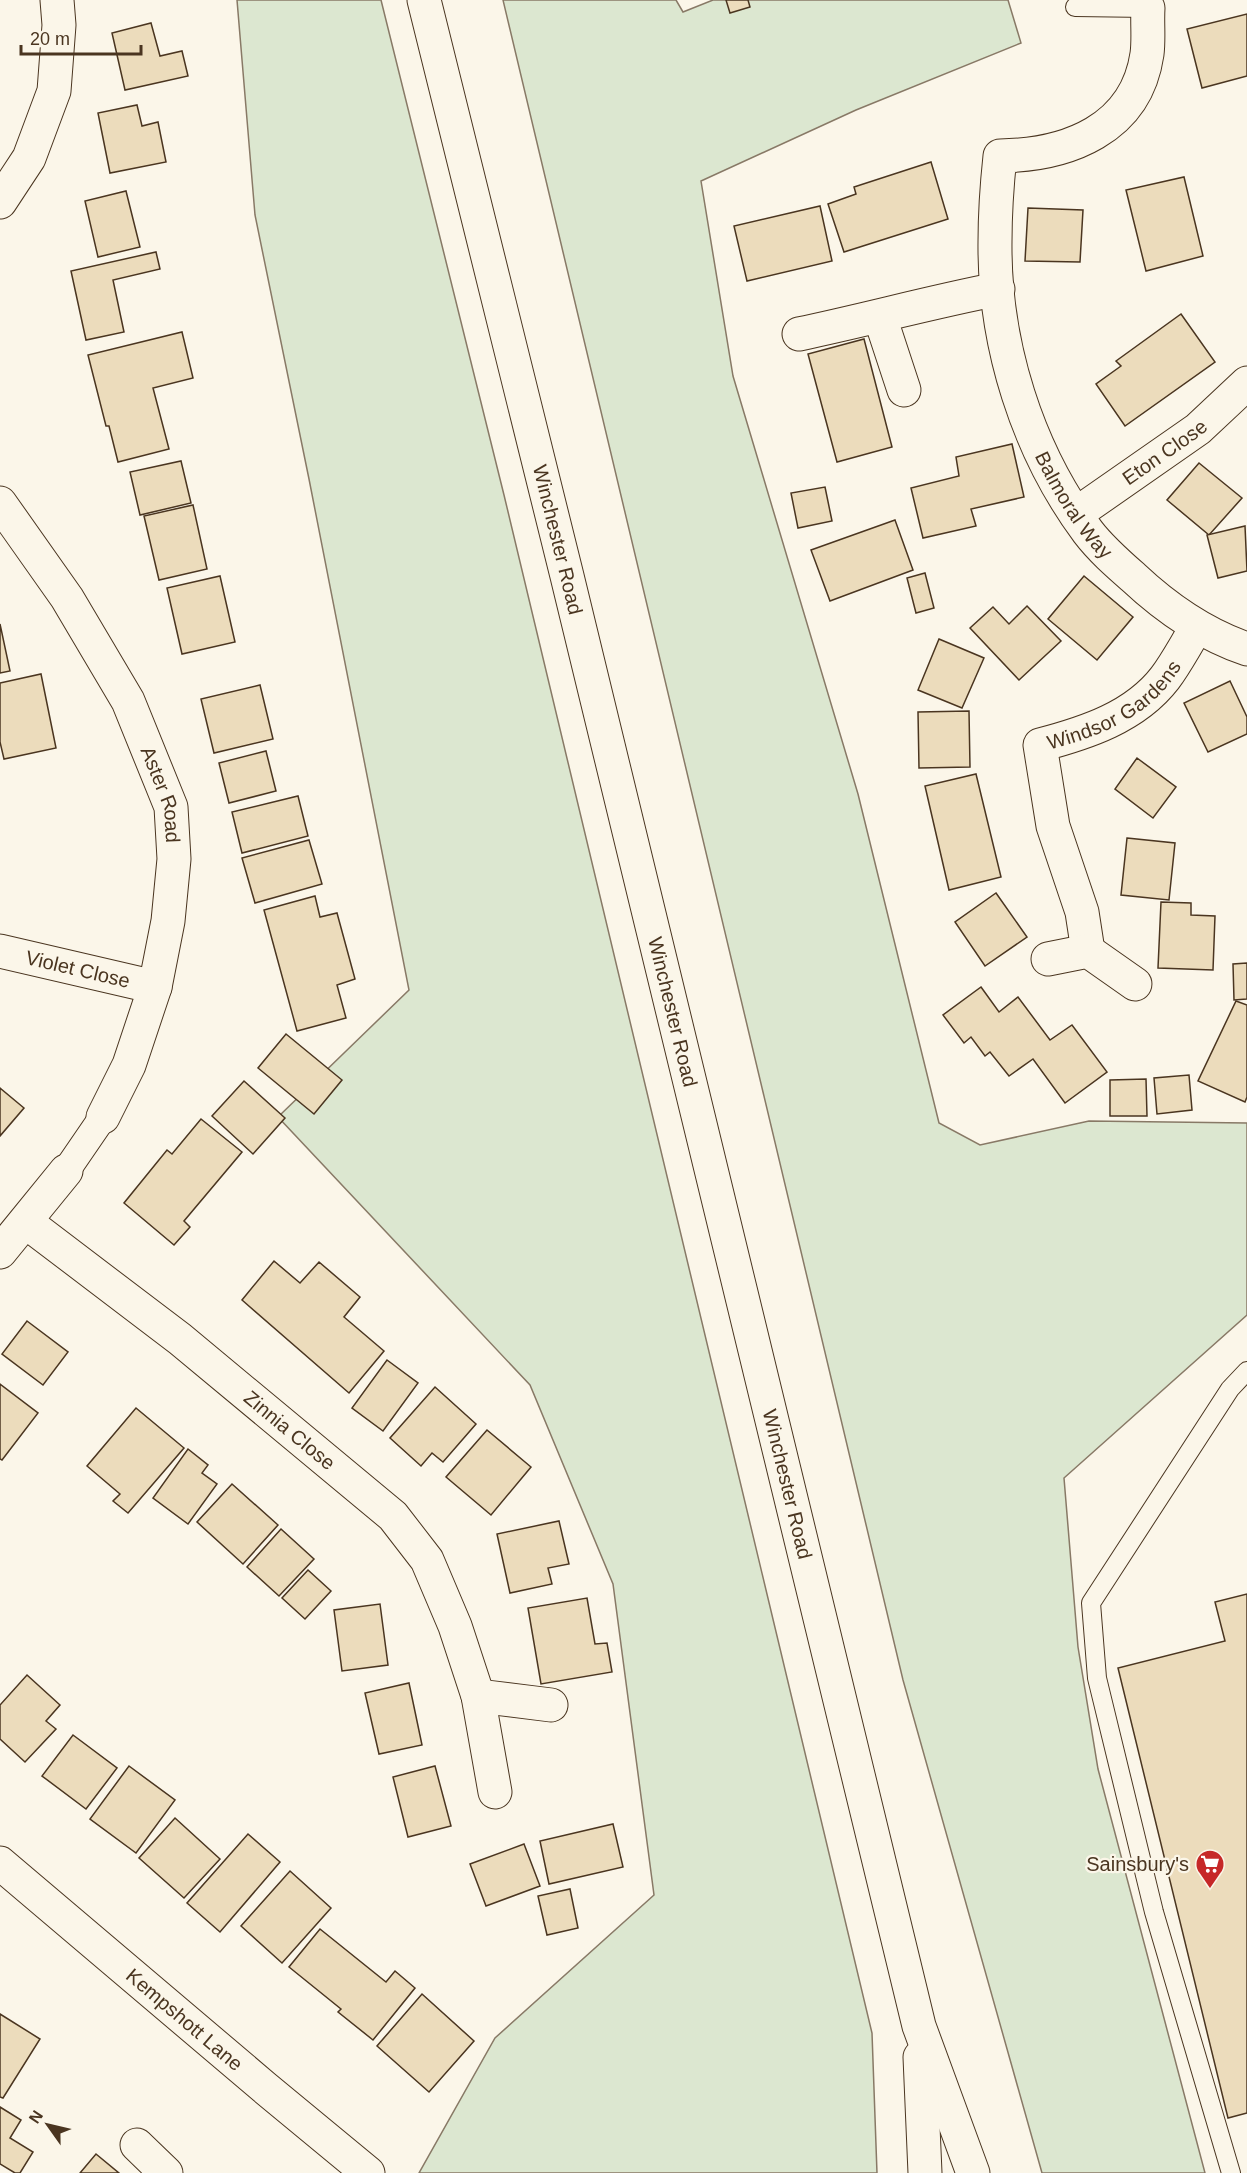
<svg xmlns="http://www.w3.org/2000/svg" width="1247" height="2173" viewBox="0 0 1247 2173" font-family="Arial,sans-serif">
<style>
.green{fill:#dce7d0;stroke:#887966;stroke-width:1.5}
.building{fill:#ecdcbc;stroke:#4a3520;stroke-width:1.5}
.lines{fill:none;stroke-linecap:round;stroke-linejoin:round}
.service-casing{stroke:#4a3520;stroke-width:20}
.pedestrian-casing{stroke:#4a3520;stroke-width:29}
.minor-casing{stroke:#4a3520;stroke-width:35}
.primary-casing{stroke:#4a3520;stroke-width:35}
.service{stroke:#fbf6e9;stroke-width:18}
.pedestrian{stroke:#fbf6e9;stroke-width:27}
.minor{stroke:#fbf6e9;stroke-width:33}
.primary{stroke:#fbf6e9;stroke-width:33}
.labels{text-anchor:middle;stroke-width:4.5;stroke-linejoin:round;paint-order:stroke}
.street-label{font-size:20px;fill:#4a3520;stroke:#fbf6e9}
.poi-label{font-size:20px;fill:#4a3520;stroke:#fbf6e9;text-anchor:end}
</style>
<rect width="100%" height="100%" fill="#fbf6e9"/>
<g class="green">
<path d="M 237,0 L 381,0 L 504,495 L 872,2033 L 877,2173 L 419,2173 L 495,2038 L 654,1895 L 613,1584 L 530,1385 L 278,1117 L 409,990 L 309,479 L 255,215 Z"/>
<path d="M 503,0 L 676,0 L 683,12 L 713,0 L 1008,0 L 1021,43 L 856,110 L 701,181 L 733,376 L 858,794 L 939,1123 L 980,1145 L 1089,1121 L 1247,1123 L 1247,1315 L 1064,1478 L 1078,1647 L 1098,1769 L 1205,2173 L 1042,2173 L 903,1680 Z"/>
</g>
<g class="building">
<path d="M 726,0 L 748,0 L 750,7 L 730,13 Z"/>
<path d="M 1247,14 L 1247,76 L 1202,88 L 1187,29 Z"/>
<path d="M 151,23 L 160,56 L 182,51 L 188,76 L 125,90 L 112,33 Z"/>
<path d="M 137,105 L 142,126 L 158,122 L 166,162 L 110,173 L 98,113 Z"/>
<path d="M 931,162 L 948,219 L 844,252 L 828,204 L 856,194 L 854,187 Z"/>
<path d="M 1184,177 L 1203,256 L 1146,271 L 1126,190 Z"/>
<path d="M 126,191 L 140,247 L 98,257 L 85,201 Z"/>
<path d="M 820,206 L 832,261 L 747,281 L 734,226 Z"/>
<path d="M 1028,208 L 1083,210 L 1080,262 L 1025,261 Z"/>
<path d="M 156,252 L 160,269 L 113,280 L 124,332 L 86,340 L 71,271 Z"/>
<path d="M 1181,314 L 1215,362 L 1125,426 L 1096,384 L 1121,366 L 1116,361 Z"/>
<path d="M 182,332 L 193,378 L 153,388 L 169,449 L 118,462 L 109,426 L 106,426 L 88,355 Z"/>
<path d="M 864,339 L 892,447 L 837,462 L 808,354 Z"/>
<path d="M 1012,444 L 1024,497 L 971,509 L 976,526 L 923,538 L 911,488 L 959,476 L 956,457 Z"/>
<path d="M 181,461 L 191,503 L 140,515 L 130,472 Z"/>
<path d="M 1199,463 L 1242,498 L 1209,535 L 1167,500 Z"/>
<path d="M 825,487 L 832,521 L 798,528 L 791,493 Z"/>
<path d="M 193,505 L 207,569 L 159,580 L 144,516 Z"/>
<path d="M 895,520 L 913,570 L 830,601 L 811,550 Z"/>
<path d="M 1245,526 L 1247,571 L 1218,578 L 1207,535 Z"/>
<path d="M 925,573 L 934,608 L 916,613 L 907,578 Z"/>
<path d="M 220,576 L 235,642 L 182,654 L 167,588 Z"/>
<path d="M 1084,576 L 1133,617 L 1097,660 L 1048,619 Z"/>
<path d="M 1027,606 L 1061,641 L 1019,680 L 970,628 L 993,607 L 1009,624 Z"/>
<path d="M 0,624 L 10,671 L 0,673 Z"/>
<path d="M 939,639 L 984,658 L 962,708 L 918,690 Z"/>
<path d="M 41,674 L 56,748 L 4,759 L 0,742 L 0,683 Z"/>
<path d="M 1230,681 L 1247,717 L 1247,734 L 1208,752 L 1184,703 Z"/>
<path d="M 260,685 L 273,739 L 214,753 L 201,699 Z"/>
<path d="M 969,711 L 970,767 L 919,768 L 918,712 Z"/>
<path d="M 266,751 L 276,791 L 229,803 L 219,763 Z"/>
<path d="M 1137,758 L 1176,787 L 1153,818 L 1115,789 Z"/>
<path d="M 976,774 L 1001,877 L 949,890 L 925,786 Z"/>
<path d="M 298,796 L 308,836 L 242,853 L 232,812 Z"/>
<path d="M 1127,838 L 1175,843 L 1169,900 L 1121,895 Z"/>
<path d="M 309,840 L 322,884 L 255,903 L 242,858 Z"/>
<path d="M 996,893 L 1027,937 L 985,966 L 955,922 Z"/>
<path d="M 315,896 L 320,917 L 337,913 L 355,979 L 337,985 L 346,1018 L 297,1031 L 264,910 Z"/>
<path d="M 1161,902 L 1191,903 L 1191,915 L 1215,916 L 1213,970 L 1158,968 Z"/>
<path d="M 1247,963 L 1247,999 L 1234,1000 L 1233,964 Z"/>
<path d="M 981,987 L 999,1012 L 1018,997 L 1050,1040 L 1072,1025 L 1107,1072 L 1065,1103 L 1033,1059 L 1009,1076 L 990,1052 L 985,1056 L 971,1037 L 964,1043 L 943,1015 Z"/>
<path d="M 1236,1001 L 1247,1005 L 1247,1097 L 1245,1102 L 1198,1081 Z"/>
<path d="M 286,1034 L 342,1080 L 314,1114 L 258,1068 Z"/>
<path d="M 1189,1075 L 1192,1110 L 1157,1114 L 1154,1078 Z"/>
<path d="M 1146,1079 L 1147,1116 L 1110,1116 L 1110,1080 Z"/>
<path d="M 244,1081 L 285,1118 L 253,1154 L 212,1116 Z"/>
<path d="M 0,1088 L 24,1108 L 0,1136 Z"/>
<path d="M 201,1119 L 242,1152 L 184,1221 L 190,1227 L 174,1245 L 124,1203 L 167,1150 L 172,1154 Z"/>
<path d="M 274,1261 L 300,1283 L 319,1262 L 360,1297 L 344,1317 L 384,1351 L 349,1393 L 242,1300 Z"/>
<path d="M 27,1321 L 68,1352 L 43,1385 L 2,1354 Z"/>
<path d="M 387,1360 L 418,1383 L 383,1431 L 352,1408 Z"/>
<path d="M 0,1384 L 38,1413 L 2,1460 L 0,1459 Z"/>
<path d="M 435,1387 L 476,1424 L 443,1462 L 432,1453 L 421,1466 L 390,1438 Z"/>
<path d="M 136,1408 L 184,1448 L 128,1513 L 113,1501 L 120,1494 L 87,1466 Z"/>
<path d="M 487,1430 L 531,1467 L 491,1515 L 446,1477 Z"/>
<path d="M 188,1449 L 208,1465 L 202,1473 L 217,1484 L 188,1524 L 153,1498 Z"/>
<path d="M 232,1484 L 278,1525 L 243,1564 L 197,1522 Z"/>
<path d="M 559,1521 L 569,1564 L 548,1568 L 552,1584 L 510,1593 L 497,1534 Z"/>
<path d="M 281,1529 L 314,1559 L 279,1596 L 247,1567 Z"/>
<path d="M 308,1570 L 331,1591 L 305,1619 L 282,1598 Z"/>
<path d="M 1247,1594 L 1247,2113 L 1228,2118 L 1118,1668 L 1225,1641 L 1215,1602 Z"/>
<path d="M 587,1598 L 595,1644 L 607,1643 L 612,1672 L 541,1684 L 528,1608 Z"/>
<path d="M 380,1604 L 388,1665 L 342,1671 L 334,1610 Z"/>
<path d="M 27,1675 L 60,1705 L 46,1721 L 56,1729 L 25,1762 L 0,1739 L 0,1705 Z"/>
<path d="M 409,1683 L 422,1745 L 379,1754 L 365,1693 Z"/>
<path d="M 73,1735 L 117,1768 L 86,1809 L 42,1776 Z"/>
<path d="M 129,1766 L 175,1800 L 136,1853 L 90,1819 Z"/>
<path d="M 435,1766 L 451,1826 L 408,1837 L 393,1777 Z"/>
<path d="M 175,1818 L 220,1859 L 184,1898 L 139,1858 Z"/>
<path d="M 613,1824 L 623,1867 L 549,1884 L 540,1841 Z"/>
<path d="M 248,1834 L 280,1862 L 220,1932 L 187,1903 Z"/>
<path d="M 524,1844 L 540,1886 L 486,1906 L 470,1864 Z"/>
<path d="M 290,1871 L 331,1908 L 282,1963 L 241,1926 Z"/>
<path d="M 570,1889 L 578,1928 L 547,1935 L 538,1896 Z"/>
<path d="M 320,1929 L 386,1982 L 395,1971 L 415,1988 L 373,2040 L 338,2012 L 341,2009 L 289,1967 Z"/>
<path d="M 422,1994 L 474,2041 L 429,2092 L 377,2046 Z"/>
<path d="M 0,2014 L 40,2039 L 3,2098 L 0,2097 Z"/>
<path d="M 0,2107 L 21,2120 L 10,2138 L 33,2152 L 20,2173 L 15,2173 L 0,2164 Z"/>
<path d="M 96,2154 L 119,2173 L 80,2173 Z"/>
</g>
<g class="lines">
<g class="service-casing">
<g id="service">
<path d="M 1075,7 L 1148,8"/>
<path d="M 1231,2173 L 1154,1912 L 1097,1678 L 1091,1603 L 1230,1389 L 1247,1371"/>
</g>
</g>
<g class="pedestrian-casing">
<path id="pedestrian" d="M 66,1171 L 103,1117"/>
</g>
<g class="minor-casing">
<g id="minor">
<path id="s1" d="M 1148,8 C 1147,23 1149,39 1147,54 C 1136,130 1067,155 1000,156 C 997,184 995,213 995,242 C 994,344 1027,450 1088,532 C 1101,549 1117,563 1133,577 C 1166,608 1203,634 1247,649"/>
<path d="M 0,202 L 29,158 L 54,91 L 59,25 L 57,0"/>
<path d="M 880,317 L 904,390"/>
<path d="M 799,334 C 866,320 931,302 998,289"/>
<path id="s2" d="M 0,503 L 67,598 L 128,701 L 171,807 L 174,859 L 168,921 L 155,987 L 129,1065 L 103,1117"/>
<path id="s3" d="M 1076,514 L 1198,429 L 1247,383"/>
<path id="s4" d="M 0,951 L 155,987"/>
<path id="s5" d="M 1088,951 L 1082,912 L 1053,826 L 1040,745 C 1086,733 1135,717 1165,678 C 1177,662 1186,644 1197,627"/>
<path d="M 1048,959 L 1088,951 L 1135,984"/>
<path id="s6" d="M 26,1222 L 180,1339 L 393,1516 L 427,1560 L 455,1626 L 478,1696 L 495,1792"/>
<path d="M 0,1252 L 66,1171"/>
<path d="M 478,1696 L 551,1705"/>
<path id="s7" d="M 0,1863 L 264,2087 L 368,2173"/>
<path d="M 137,2145 L 166,2173"/>
</g>
</g>
<g class="primary-casing">
<g id="primary">
<path id="s8" d="M 424,0 L 567,576 L 919,2026 L 973,2173"/>
<path d="M 920,2057 L 925,2173"/>
</g>
</g>
<use href="#service" class="service"/>
<use href="#pedestrian" class="pedestrian"/>
<use href="#minor" class="minor"/>
<use href="#primary" class="primary"/>
</g>
<defs>
<g id="supermarket-pin" transform="scale(1.5)"><path d="M0 17L-7.5 6A9.5 9.5 0 1 1 7.5 6Z" fill="#c62828" stroke="#fbf6e9"/><path d="M-6-5.5h2.5l.6 2H6L4.5 2H-2.5L-4.4-4H-6ZM-1.5 3.2a1.3 1.3 0 1 0 .1 0ZM3 3.2a1.3 1.3 0 1 0 .1 0Z" fill="#fff"/></g>
</defs>
<g fill-rule="evenodd">
<use href="#supermarket-pin" x="1210" y="1864"/>
</g>
<g class="labels">
<g class="street-label">
<text dy="7" stroke="none"><textPath href="#s3" startOffset="108">Eton Close</textPath></text>
<text dy="7" stroke="none"><textPath href="#s1" startOffset="608">Balmoral Way</textPath></text>
<text dy="7" stroke="none"><textPath href="#s8" startOffset="556">Winchester Road</textPath></text>
<text dy="7" stroke="none"><textPath href="#s5" startOffset="298">Windsor Gardens</textPath></text>
<text dy="7" stroke="none"><textPath href="#s2" startOffset="336">Aster Road</textPath></text>
<text dy="7" stroke="none"><textPath href="#s4" startOffset="80">Violet Close</textPath></text>
<text dy="7" stroke="none"><textPath href="#s8" startOffset="1042">Winchester Road</textPath></text>
<text dy="7" stroke="none"><textPath href="#s6" startOffset="336">Zinnia Close</textPath></text>
<text dy="7" stroke="none"><textPath href="#s8" startOffset="1528">Winchester Road</textPath></text>
<text dy="7" stroke="none"><textPath href="#s7" startOffset="242">Kempshott Lane</textPath></text>
</g>
<g class="poi-label">
<text x="1189" y="1871">Sainsbury's</text>
</g>
</g>
<g transform="translate(48 2125) rotate(304)" stroke="#fbf6e9" stroke-width="4.5" paint-order="stroke">
<path d="M0-4.5L10 22L0 15L-10 22Z" fill="#4a3520"/>
<text y="-9" font-size="16" font-weight="bold" text-anchor="middle" fill="#4a3520">N</text>
</g>
<path d="M21 45v9h120v-9" fill="none" stroke="#4a3520" stroke-width="3"/>
<text x="30" y="45" font-size="18" fill="#4a3520" stroke="#fbf6e9" stroke-width="4.5" paint-order="stroke">20 m</text>
</svg>
